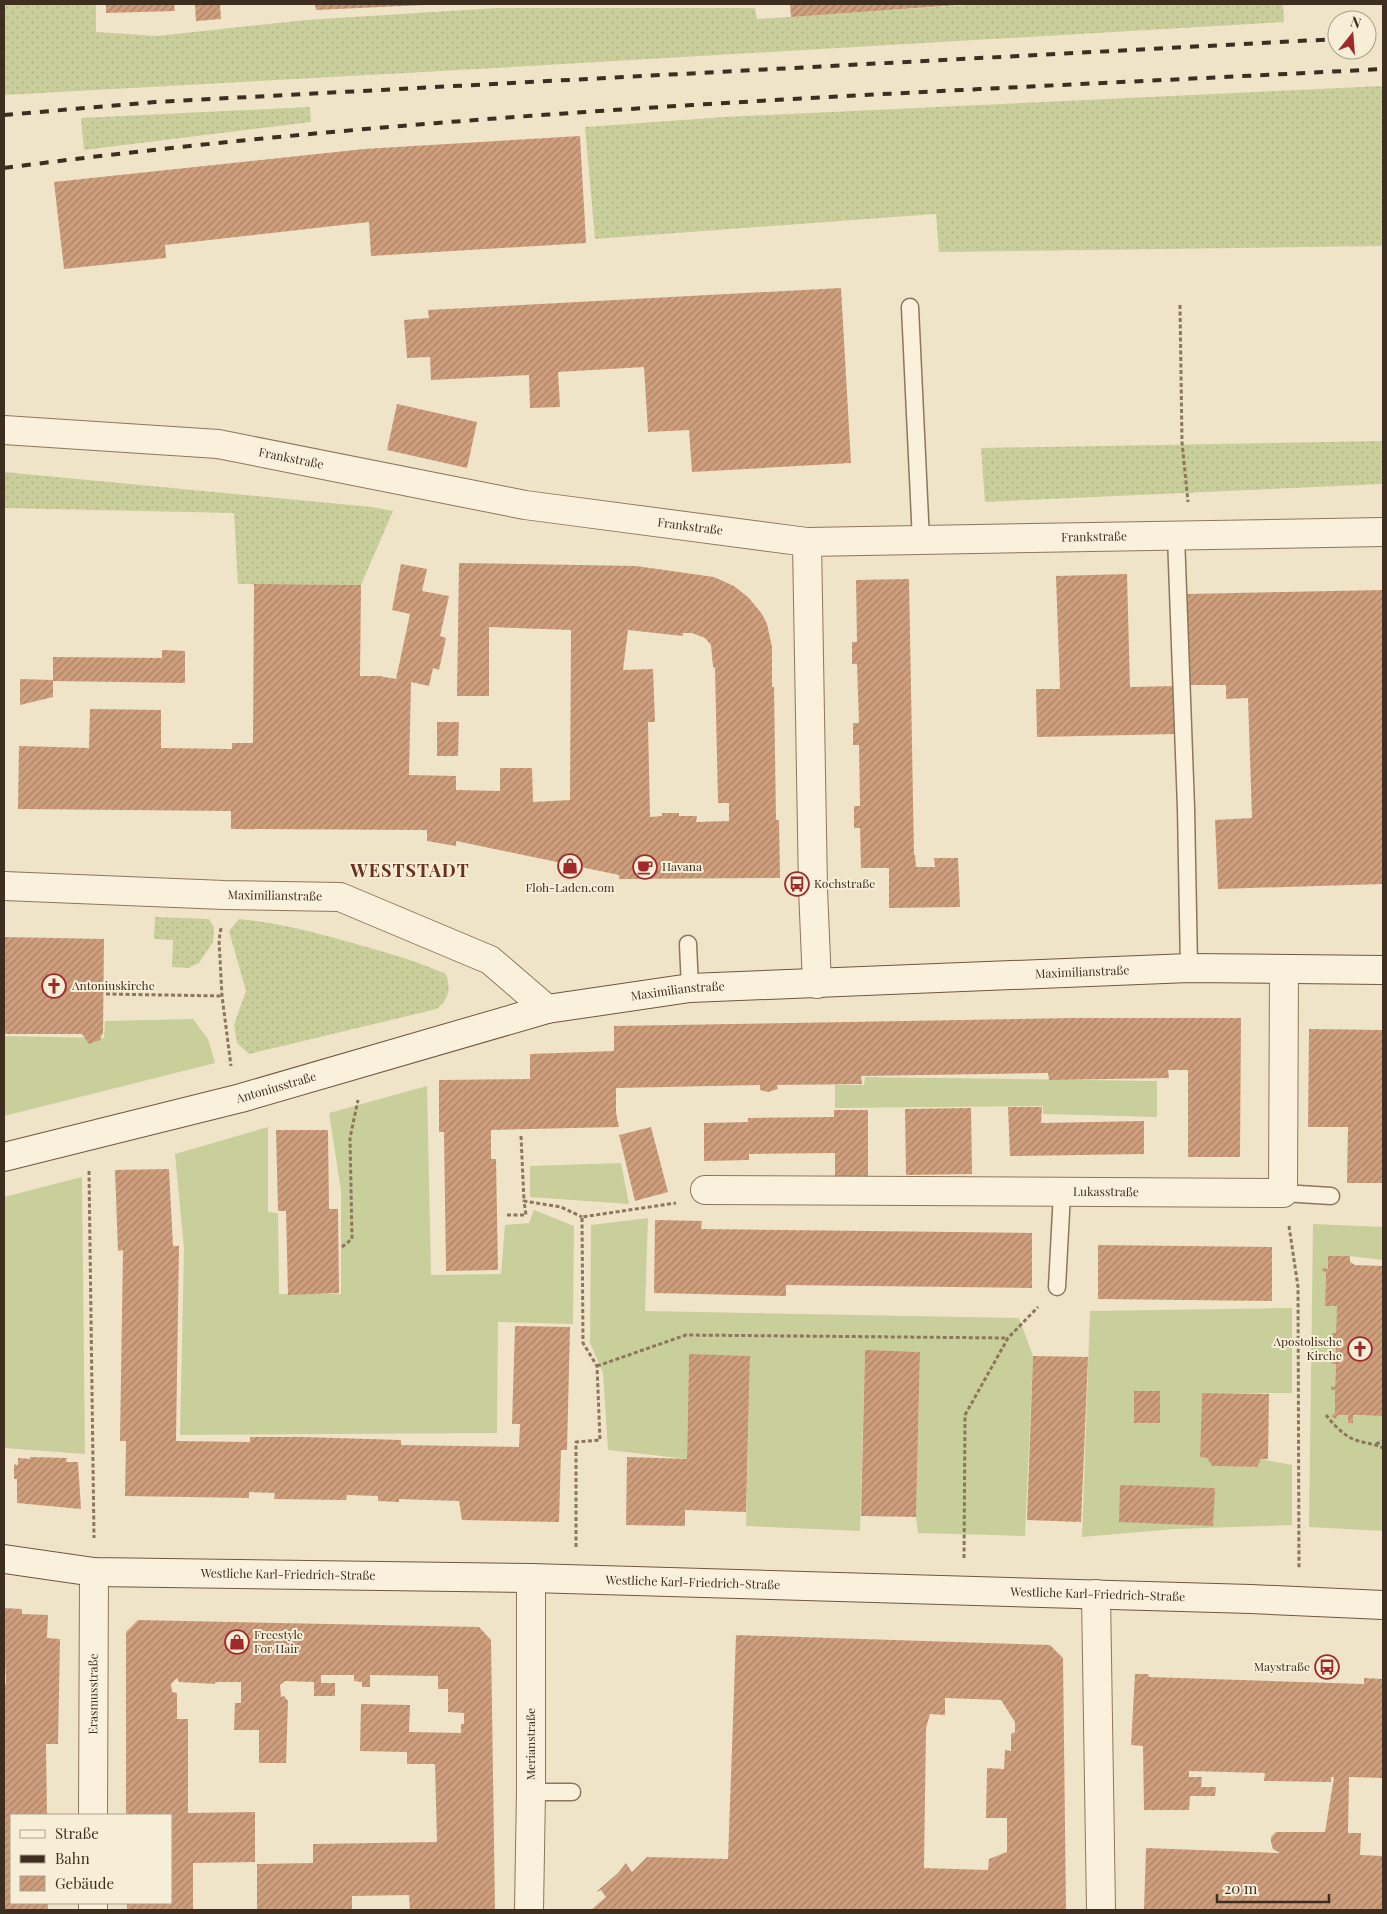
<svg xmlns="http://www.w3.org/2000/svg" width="1387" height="1914" viewBox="0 0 1387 1914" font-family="'Playfair Display',serif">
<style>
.grass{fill:url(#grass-dots)}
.garden{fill:#c9cf9b}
.building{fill:url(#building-hatch);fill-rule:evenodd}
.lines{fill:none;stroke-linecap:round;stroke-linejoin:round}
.lane-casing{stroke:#8d765c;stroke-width:19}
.street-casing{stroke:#8d765c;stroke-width:30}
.secondary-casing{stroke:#6f573f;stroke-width:30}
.path{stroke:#8d765c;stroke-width:3;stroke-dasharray:4 2.5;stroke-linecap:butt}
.lane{stroke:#faf1dc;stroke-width:16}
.street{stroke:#faf1dc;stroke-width:28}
.secondary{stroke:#faf1dc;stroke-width:28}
.rail{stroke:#3d2e20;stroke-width:4;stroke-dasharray:9 9;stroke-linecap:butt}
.labels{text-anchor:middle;stroke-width:4;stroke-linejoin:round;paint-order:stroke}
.street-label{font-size:12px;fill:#3d2e20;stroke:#f7eed8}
.poi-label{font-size:12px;fill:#3d2e20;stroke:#f7eed8;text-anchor:start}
.district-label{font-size:18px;font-weight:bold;letter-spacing:1px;fill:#6b2e1e;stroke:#f7eed8}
</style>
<defs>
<pattern id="grass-dots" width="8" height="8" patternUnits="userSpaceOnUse" patternTransform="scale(1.25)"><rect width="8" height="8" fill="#c9cf9b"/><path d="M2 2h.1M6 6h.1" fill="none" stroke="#aeb285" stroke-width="1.8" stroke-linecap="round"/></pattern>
<pattern id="building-hatch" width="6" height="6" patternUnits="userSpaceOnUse" patternTransform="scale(1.25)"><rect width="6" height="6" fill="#cf9f7d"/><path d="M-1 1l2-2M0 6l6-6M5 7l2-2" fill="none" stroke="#a98266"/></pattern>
</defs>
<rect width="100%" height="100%" fill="#f0e4c8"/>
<g class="grass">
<path d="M 4,4 L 96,4 L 96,32 L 157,36 L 306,20 L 496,8 L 755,8 L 757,19 L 981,4 L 1283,4 L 1284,22 L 478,69 L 4,95 Z"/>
<path d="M 1383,86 L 1383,246 L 939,252 L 936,214 L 595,239 L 585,127 L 724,117 Z"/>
<path d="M 310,107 L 311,122 L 84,150 L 81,118 Z"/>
<path d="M 1383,441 L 1383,484 L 985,502 L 981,448 Z"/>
<path d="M 4,472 L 372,507 L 393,511 L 361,585 L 238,584 L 234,513 L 4,508 Z"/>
<path d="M 155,917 L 209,919 L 214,927 L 213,942 L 199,963 L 188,968 L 172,967 L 173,940 L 154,939 Z"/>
<path d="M 239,919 C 281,923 322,934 363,946 C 392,954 419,962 446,974 C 451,990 449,998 437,1009 L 249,1054 L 237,1043 L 234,1025 L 246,991 L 229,931 Z"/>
</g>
<g class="garden">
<path d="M 193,1019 L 208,1039 L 215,1063 L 4,1116 L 4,1036 L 104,1038 L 105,1021 Z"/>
<path d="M 865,1077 L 1157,1081 L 1157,1117 L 1043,1114 L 1043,1106 L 835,1108 L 835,1085 L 864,1085 Z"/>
<path d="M 427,1086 L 431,1275 L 501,1274 L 505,1225 L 529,1223 L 534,1210 L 574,1226 L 573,1324 L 498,1322 L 497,1433 L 180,1435 L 184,1249 L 175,1154 L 268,1127 L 268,1212 L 278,1213 L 279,1294 L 341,1294 L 341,1191 L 329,1113 Z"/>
<path d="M 621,1163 L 629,1204 L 530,1197 L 530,1166 Z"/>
<path d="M 82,1177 L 85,1454 L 4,1448 L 4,1197 Z"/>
<path d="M 648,1218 L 645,1311 L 1019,1318 L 1033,1356 L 1025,1536 L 918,1533 L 916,1517 L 920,1352 L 865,1351 L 860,1531 L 746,1526 L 750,1356 L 689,1355 L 687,1459 L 608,1450 L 603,1373 L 590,1343 L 591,1225 Z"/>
<path d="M 1313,1224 L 1383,1227 L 1383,1260 L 1350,1256 L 1328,1256 L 1328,1269 L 1322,1271 L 1326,1272 L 1325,1306 L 1337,1306 L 1336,1360 L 1332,1360 L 1332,1364 L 1336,1364 L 1335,1387 L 1331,1387 L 1331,1390 L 1335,1390 L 1335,1413 L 1331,1416 L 1335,1419 L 1338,1415 L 1383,1416 L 1383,1531 L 1309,1527 Z"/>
<path d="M 1292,1308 L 1292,1393 L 1202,1393 L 1200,1457 L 1207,1458 L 1212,1466 L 1257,1467 L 1261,1459 L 1292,1465 L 1292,1525 L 1175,1529 L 1082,1537 L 1090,1311 Z"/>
</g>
<g class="building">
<path d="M 106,4 L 174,4 L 175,11 L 106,13 Z"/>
<path d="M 195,4 L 220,4 L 221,19 L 196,21 Z"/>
<path d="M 315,4 L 425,4 L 425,5 L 316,10 Z"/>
<path d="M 790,4 L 959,4 L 959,5 L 791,17 Z"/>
<path d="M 580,136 L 586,243 L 371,256 L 369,222 L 165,245 L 166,258 L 64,269 L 54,182 L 364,149 Z"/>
<path d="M 841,288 L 851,463 L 692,472 L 689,430 L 648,432 L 644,367 L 558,372 L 560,407 L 530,408 L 529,375 L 431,380 L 430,357 L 407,358 L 404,320 L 429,318 L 428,310 Z"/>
<path d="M 397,404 L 477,422 L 467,468 L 387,450 Z"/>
<path d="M 459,563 L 636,566 L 714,577 L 734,586 L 749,598 L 762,614 L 767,624 L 772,647 L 772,687 L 774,687 L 776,820 L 779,820 L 780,878 L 619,879 L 619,875 L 456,841 L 456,846 L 427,841 L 427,830 L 231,829 L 231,811 L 18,809 L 19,746 L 89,748 L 90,709 L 161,710 L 161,748 L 232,749 L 232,743 L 253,743 L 254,584 L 361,585 L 360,676 L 379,676 L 396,679 L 410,614 L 392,610 L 401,564 L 427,569 L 422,591 L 449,596 L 440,636 L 446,638 L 439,670 L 433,668 L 429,686 L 411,682 L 409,775 L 456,776 L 456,790 L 500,791 L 500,768 L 532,768 L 533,802 L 570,800 L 571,630 L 489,627 L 489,696 L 457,696 ZM 628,630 L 683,636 L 683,633 L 692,633 L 705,638 L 711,645 L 713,667 L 715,668 L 718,803 L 729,803 L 729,821 L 696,822 L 697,816 L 679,816 L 679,813 L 662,813 L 662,816 L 650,817 L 648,722 L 655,722 L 653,669 L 623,670 Z"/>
<path d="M 1127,574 L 1130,687 L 1175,686 L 1176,734 L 1037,737 L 1036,689 L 1060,689 L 1056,576 Z"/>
<path d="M 909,579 L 914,855 L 915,855 L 916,867 L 935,867 L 934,858 L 958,858 L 960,907 L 889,908 L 889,868 L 861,868 L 860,828 L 854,828 L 854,806 L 860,806 L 859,745 L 853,745 L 853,723 L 859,723 L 857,664 L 852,664 L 852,642 L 857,642 L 856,580 Z"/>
<path d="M 1383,590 L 1383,884 L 1218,889 L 1215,820 L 1252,818 L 1248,698 L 1226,699 L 1226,685 L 1189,685 L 1187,594 Z"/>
<path d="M 162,650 L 185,651 L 185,683 L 53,681 L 53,697 L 20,705 L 20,679 L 53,680 L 53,657 L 162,658 Z"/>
<path d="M 437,722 L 459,722 L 458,756 L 437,756 Z"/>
<path d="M 4,937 L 104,939 L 103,1035 L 102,1034 L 100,1040 L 89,1044 L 82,1034 L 4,1034 Z"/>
<path d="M 1072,1018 L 1241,1018 L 1240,1157 L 1188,1157 L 1188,1070 L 1168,1070 L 1169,1078 L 1049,1080 L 1048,1073 L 861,1076 L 862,1084 L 777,1085 L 778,1089 L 768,1092 L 760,1090 L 760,1085 L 616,1088 L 616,1113 L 619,1127 L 491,1130 L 491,1159 L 496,1159 L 498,1270 L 446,1271 L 444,1132 L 439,1132 L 439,1080 L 530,1079 L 530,1054 L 614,1051 L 614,1026 Z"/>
<path d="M 1309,1029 L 1383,1030 L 1383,1183 L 1347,1183 L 1348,1127 L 1308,1127 Z"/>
<path d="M 1008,1107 L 1042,1107 L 1041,1123 L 1144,1121 L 1144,1154 L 1010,1156 Z"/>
<path d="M 971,1108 L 972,1174 L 906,1175 L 905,1109 Z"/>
<path d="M 834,1110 L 868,1110 L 868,1177 L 835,1178 L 835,1153 L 749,1154 L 749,1160 L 704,1161 L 704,1123 L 748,1122 L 748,1118 L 834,1117 Z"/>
<path d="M 651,1127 L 668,1192 L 635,1201 L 619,1135 Z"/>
<path d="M 276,1130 L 328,1130 L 329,1209 L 338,1209 L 339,1293 L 288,1295 L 286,1211 L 278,1211 Z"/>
<path d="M 169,1169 L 173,1246 L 179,1246 L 176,1441 L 250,1442 L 250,1437 L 303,1437 L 401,1440 L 401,1445 L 519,1447 L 520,1424 L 512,1424 L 515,1326 L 570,1327 L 567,1450 L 561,1450 L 559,1522 L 462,1520 L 459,1501 L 399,1499 L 399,1502 L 378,1501 L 378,1496 L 347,1495 L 346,1500 L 274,1499 L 275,1493 L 249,1492 L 249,1498 L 125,1496 L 126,1441 L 120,1441 L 123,1250 L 118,1251 L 115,1170 Z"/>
<path d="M 655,1220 L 702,1221 L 701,1229 L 1032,1233 L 1032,1288 L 786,1285 L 786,1296 L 654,1293 Z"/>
<path d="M 1098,1245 L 1272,1247 L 1272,1301 L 1098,1299 Z"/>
<path d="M 1328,1256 L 1350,1256 L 1350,1262 L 1355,1265 L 1383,1266 L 1383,1416 L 1353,1415 L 1353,1423 L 1348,1423 L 1348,1415 L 1338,1415 L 1335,1419 L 1331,1416 L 1335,1413 L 1335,1390 L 1331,1390 L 1331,1386 L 1335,1387 L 1336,1364 L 1332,1364 L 1332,1360 L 1336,1360 L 1336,1338 L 1332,1338 L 1332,1333 L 1336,1333 L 1337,1306 L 1325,1306 L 1326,1272 L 1322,1271 L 1323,1268 L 1328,1269 Z"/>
<path d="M 865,1350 L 920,1352 L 916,1517 L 861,1516 Z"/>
<path d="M 689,1354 L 750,1356 L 746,1512 L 685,1510 L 685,1526 L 626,1525 L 627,1457 L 687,1459 Z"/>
<path d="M 1033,1356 L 1088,1357 L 1081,1522 L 1027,1520 Z"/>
<rect x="1134" y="1391" width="26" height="32"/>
<path d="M 1202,1393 L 1269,1394 L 1268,1459 L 1261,1459 L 1257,1467 L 1212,1466 L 1207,1458 L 1200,1457 Z"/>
<path d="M 30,1457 L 67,1458 L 66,1462 L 78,1462 L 81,1509 L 17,1503 L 17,1479 L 14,1479 L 14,1464 L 18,1465 L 18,1458 L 30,1459 Z"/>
<path d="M 1120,1485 L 1215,1488 L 1213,1526 L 1119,1522 Z"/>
<path d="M 4,1608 L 22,1609 L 22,1614 L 48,1615 L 47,1638 L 60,1639 L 58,1744 L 46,1744 L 47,1815 L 11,1815 L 11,1903 L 48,1903 L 48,1910 L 4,1910 L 4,1684 L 6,1684 L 5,1662 L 4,1662 Z"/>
<path d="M 138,1620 L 479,1627 L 491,1640 L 495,1910 L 410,1910 L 409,1895 L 352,1896 L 352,1910 L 257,1910 L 257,1864 L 313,1863 L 313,1844 L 437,1842 L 435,1764 L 407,1764 L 407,1752 L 360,1751 L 361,1704 L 410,1705 L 409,1732 L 461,1733 L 461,1724 L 464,1724 L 464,1713 L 448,1712 L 448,1689 L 438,1689 L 438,1676 L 370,1675 L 370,1687 L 362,1687 L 362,1682 L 354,1681 L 354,1675 L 321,1675 L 321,1683 L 335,1683 L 335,1696 L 314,1696 L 314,1682 L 285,1681 L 280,1685 L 281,1697 L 284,1696 L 288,1701 L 286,1763 L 259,1763 L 259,1730 L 234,1730 L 235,1703 L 241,1703 L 241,1682 L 215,1682 L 215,1684 L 179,1682 L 177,1678 L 171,1684 L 172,1692 L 177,1693 L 177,1719 L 188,1719 L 188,1813 L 255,1812 L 255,1862 L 193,1863 L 193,1910 L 127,1910 L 127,1903 L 171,1903 L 171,1815 L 126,1815 L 126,1632 Z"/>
<path d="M 736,1635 L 1050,1645 L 1063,1658 L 1066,1910 L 591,1910 L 606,1897 L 601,1890 L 596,1892 L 618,1873 L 626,1863 L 632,1872 L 647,1857 L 728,1859 ZM 945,1698 L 1001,1700 L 1015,1722 L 1015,1732 L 1011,1734 L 1011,1751 L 1005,1750 L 1004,1769 L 987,1768 L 986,1818 L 1007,1818 L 1007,1852 L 989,1859 L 988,1870 L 924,1868 L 926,1728 L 930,1714 L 945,1715 Z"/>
<path d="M 1135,1674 L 1148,1674 L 1149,1677 L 1364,1684 L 1364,1678 L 1383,1679 L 1383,1778 L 1349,1777 L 1348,1833 L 1361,1833 L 1360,1855 L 1383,1856 L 1383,1910 L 1144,1910 L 1146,1848 L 1280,1853 L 1273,1849 L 1271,1842 L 1271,1837 L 1276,1832 L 1325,1832 L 1334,1777 L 1331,1777 L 1331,1782 L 1264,1781 L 1265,1773 L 1189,1771 L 1189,1777 L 1202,1777 L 1201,1787 L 1216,1787 L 1215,1796 L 1190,1796 L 1189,1810 L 1144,1810 L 1143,1746 L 1131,1745 Z"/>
</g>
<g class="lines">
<g class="lane-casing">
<g id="lane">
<path d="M 910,307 L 921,541"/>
<path d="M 1176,536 L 1186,808 L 1189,968"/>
<path d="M 688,944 L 690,988"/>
<path d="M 1283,1193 L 1331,1196"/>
<path d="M 1057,1287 L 1062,1193"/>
<path d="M 531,1792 L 572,1792"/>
</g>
</g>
<g class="street-casing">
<g id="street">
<path id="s1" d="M 4,430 L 218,444 L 525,505 L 807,542 L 1383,532"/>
<path d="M 807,542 L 813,889 L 817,984"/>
<path id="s2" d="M 4,886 L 224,895 L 340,897 L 490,960 L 547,1009"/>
<path id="s3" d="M 705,1190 L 1283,1193 L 1284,969"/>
<path d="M 1096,1594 L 1101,1910"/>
<path id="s4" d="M 93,1815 L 94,1572"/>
<path d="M 93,1910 L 93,1903"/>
<path d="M 529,1910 L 531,1792 L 531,1578"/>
</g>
</g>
<g class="secondary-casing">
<g id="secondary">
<path id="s5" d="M 4,1157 L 241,1098 L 547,1009 L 690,988 L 1189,968 L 1383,970"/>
<path id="s6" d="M 4,1559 L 94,1572 L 531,1578 L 1251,1599 L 1383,1605"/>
</g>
</g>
<g class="path">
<path d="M 1180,305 L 1182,442 L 1188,502"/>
<path d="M 221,928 L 219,940 L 222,996 L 231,1066"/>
<path d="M 106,994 L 222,996"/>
<path d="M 521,1136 L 524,1201"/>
<path d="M 89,1171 L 94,1538"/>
<path d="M 507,1215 L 526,1215 L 524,1201 L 561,1207 L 582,1217"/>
<path d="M 1289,1226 L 1298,1287 L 1299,1569"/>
<path d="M 342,1247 L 352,1239 L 350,1138 L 358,1100"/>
<path d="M 597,1366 L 686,1335 L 1008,1338"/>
<path d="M 1326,1415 C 1333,1424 1342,1434 1353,1439 C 1362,1443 1373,1443 1383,1448"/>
<path d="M 1376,1444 L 1383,1441"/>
<path d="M 576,1547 L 576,1442 L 600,1440 L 597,1366 L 583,1343 L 582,1217 L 676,1203"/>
<path d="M 964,1558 L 965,1415 L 1008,1338 L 1038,1307"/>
</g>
<use href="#lane" class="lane"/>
<use href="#street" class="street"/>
<use href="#secondary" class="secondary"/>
<g class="rail">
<path d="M 1367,38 L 1383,37"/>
<path d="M 4,115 L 155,102 L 1337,39"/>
<path d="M 4,168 C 461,108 923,93 1383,69"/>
</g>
</g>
<defs>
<g id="shop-ring" transform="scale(1.25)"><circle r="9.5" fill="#f7eed8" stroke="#9e2a2b" stroke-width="1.5"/><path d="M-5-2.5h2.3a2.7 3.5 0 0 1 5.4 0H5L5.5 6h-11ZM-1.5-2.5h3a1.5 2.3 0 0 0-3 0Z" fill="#9e2a2b"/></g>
<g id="cafe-ring" transform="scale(1.25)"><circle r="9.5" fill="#f7eed8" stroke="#9e2a2b" stroke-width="1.5"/><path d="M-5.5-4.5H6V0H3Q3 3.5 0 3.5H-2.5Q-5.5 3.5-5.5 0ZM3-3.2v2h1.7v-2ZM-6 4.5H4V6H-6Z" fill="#9e2a2b"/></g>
<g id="bus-ring" transform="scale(1.25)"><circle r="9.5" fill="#f7eed8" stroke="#9e2a2b" stroke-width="1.5"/><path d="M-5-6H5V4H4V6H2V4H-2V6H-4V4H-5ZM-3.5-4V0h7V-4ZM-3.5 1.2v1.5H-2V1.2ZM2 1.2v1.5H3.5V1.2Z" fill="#9e2a2b"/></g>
<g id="church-ring" transform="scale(1.25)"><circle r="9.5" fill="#f7eed8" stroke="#9e2a2b" stroke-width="1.5"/><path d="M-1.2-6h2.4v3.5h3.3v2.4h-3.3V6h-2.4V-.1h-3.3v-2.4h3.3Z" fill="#9e2a2b"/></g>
</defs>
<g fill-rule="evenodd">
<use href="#shop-ring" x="570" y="866"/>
<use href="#cafe-ring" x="645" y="867"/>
<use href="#bus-ring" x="797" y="884"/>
<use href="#church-ring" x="54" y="986"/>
<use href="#church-ring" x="1360" y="1349"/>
<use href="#shop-ring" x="237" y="1642"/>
<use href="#bus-ring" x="1327" y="1667"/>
</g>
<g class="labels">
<g class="street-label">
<text dy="4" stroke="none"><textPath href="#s1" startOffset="289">Frankstraße</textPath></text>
<text dy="4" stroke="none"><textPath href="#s1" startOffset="694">Frankstraße</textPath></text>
<text dy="4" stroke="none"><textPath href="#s1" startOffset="1099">Frankstraße</textPath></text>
<text dy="4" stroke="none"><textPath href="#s2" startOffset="271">Maximilianstraße</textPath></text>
<text dy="4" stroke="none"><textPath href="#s5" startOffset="1100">Maximilianstraße</textPath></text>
<text dy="4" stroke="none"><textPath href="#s5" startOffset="695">Maximilianstraße</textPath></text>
<text dy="4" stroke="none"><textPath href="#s5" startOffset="281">Antoniusstraße</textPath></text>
<text dy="4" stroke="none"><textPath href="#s3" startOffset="401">Lukasstraße</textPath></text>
<text dy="4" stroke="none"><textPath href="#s6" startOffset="285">Westliche Karl-Friedrich-Straße</textPath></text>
<text dy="4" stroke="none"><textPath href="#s6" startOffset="690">Westliche Karl-Friedrich-Straße</textPath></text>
<text dy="4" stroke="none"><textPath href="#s6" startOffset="1095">Westliche Karl-Friedrich-Straße</textPath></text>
<text dy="4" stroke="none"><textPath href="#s4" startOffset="121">Erasmusstraße</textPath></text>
<text transform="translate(531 1744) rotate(-90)" y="4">Merianstraße</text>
</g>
<g class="poi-label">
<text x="662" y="871">Havana</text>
<text x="814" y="888">Kochstraße</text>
<text x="570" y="892" text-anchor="middle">Floh-Laden.com</text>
<text x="72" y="990">Antoniuskirche</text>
<text x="1342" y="1346" text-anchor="end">Apostolische<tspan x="1342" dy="14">Kirche</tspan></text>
<text x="254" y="1639">Freestyle<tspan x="254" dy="14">For Hair</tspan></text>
<text x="1310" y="1671" text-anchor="end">Maystraße</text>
</g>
<g class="district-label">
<text x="410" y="877">WESTSTADT</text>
</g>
</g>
<rect width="1387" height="1914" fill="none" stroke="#3d2e20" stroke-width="10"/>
<rect x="10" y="1814" width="162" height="90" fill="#f7eed8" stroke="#ada18e"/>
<rect x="20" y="1830" width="25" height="8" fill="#faf1dc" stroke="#ada18e"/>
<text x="55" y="1839" font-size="15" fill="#3d2e20">Straße</text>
<rect x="20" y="1855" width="25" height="8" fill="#3d2e20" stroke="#ada18e"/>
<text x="55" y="1864" font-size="15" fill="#3d2e20">Bahn</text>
<rect x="20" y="1876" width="25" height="15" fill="url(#building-hatch)" stroke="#ada18e"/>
<text x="55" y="1889" font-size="15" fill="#3d2e20">Gebäude</text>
<g transform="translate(1352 35) rotate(17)"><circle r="24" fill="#f7eed8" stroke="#ada18e"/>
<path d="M0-4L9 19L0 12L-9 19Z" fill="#9e2a2b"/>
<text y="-8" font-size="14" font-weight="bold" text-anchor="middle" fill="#3d2e20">N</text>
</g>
<path d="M1217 1894v8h112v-8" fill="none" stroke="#3d2e20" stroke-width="2.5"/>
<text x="1224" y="1894" font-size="15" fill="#3d2e20" stroke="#f7eed8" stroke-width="4" paint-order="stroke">20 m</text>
</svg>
